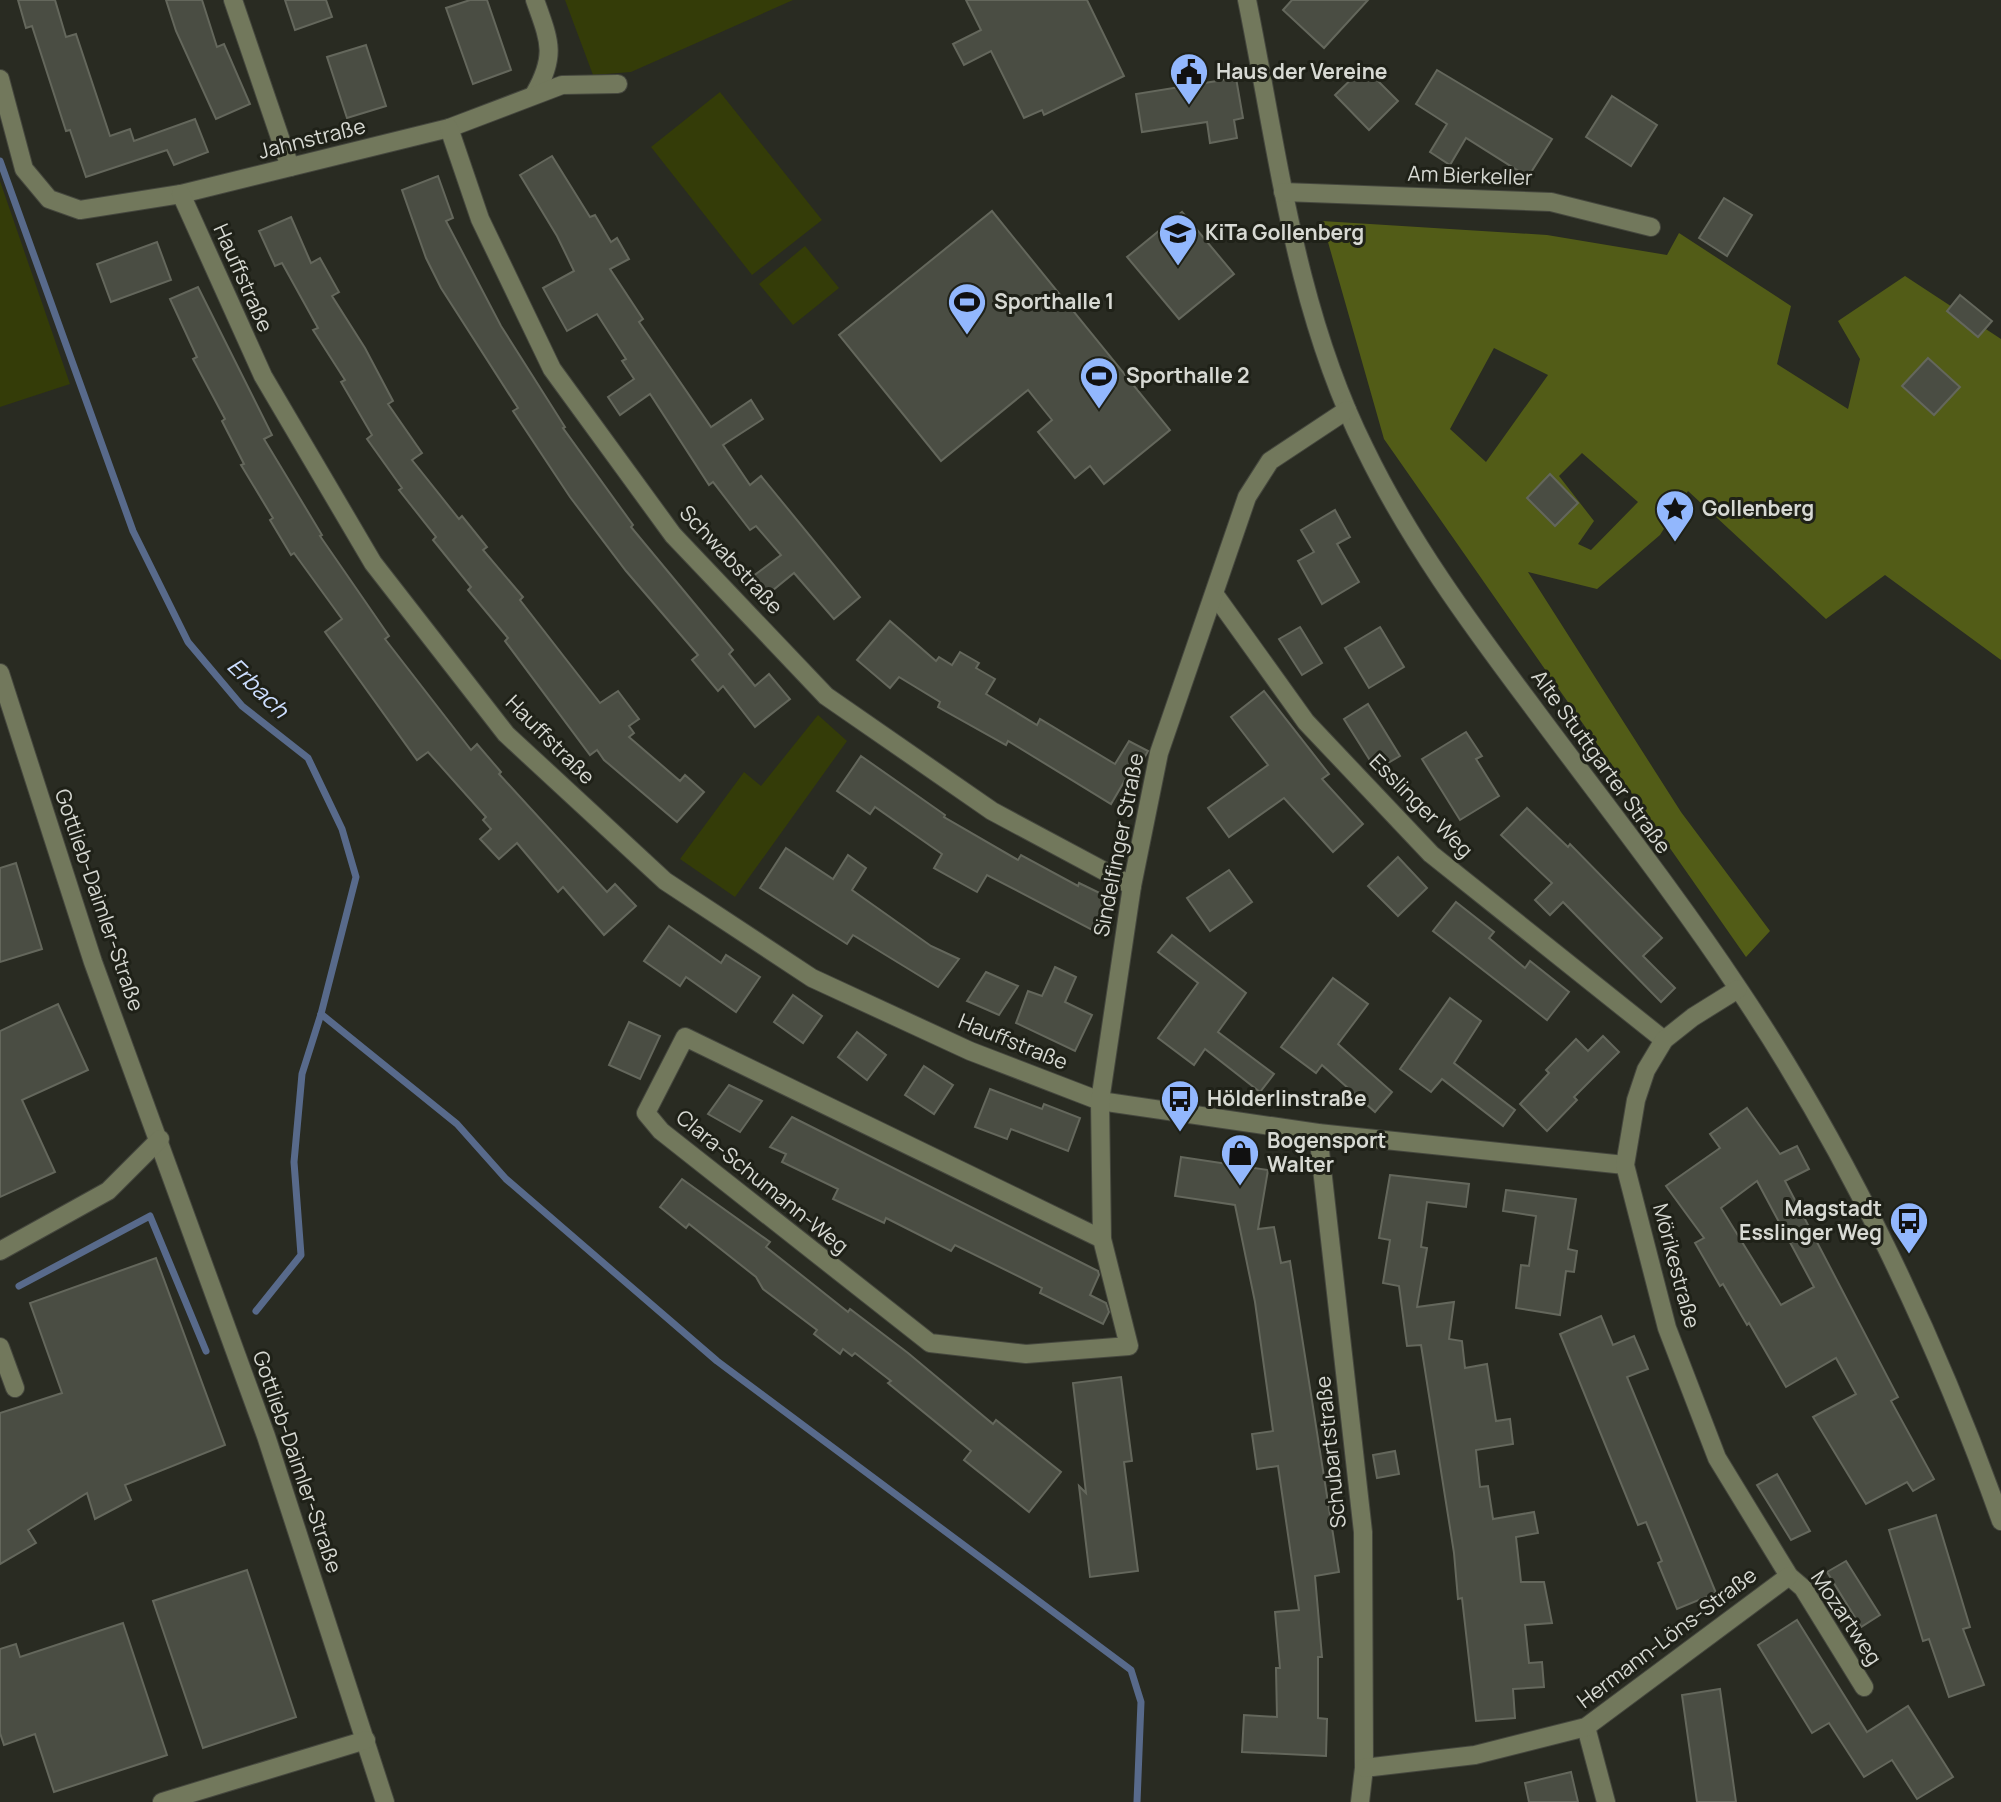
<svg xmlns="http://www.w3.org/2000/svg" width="2001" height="1802" viewBox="0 0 2001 1802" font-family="Manrope,sans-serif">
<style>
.green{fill:#343c08}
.forest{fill:#525c17;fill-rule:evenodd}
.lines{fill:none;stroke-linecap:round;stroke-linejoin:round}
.stream{stroke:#586a8b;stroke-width:7}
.building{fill:#4a4d43;stroke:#64675c;stroke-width:2;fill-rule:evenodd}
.minor-casing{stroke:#45473e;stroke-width:20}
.minor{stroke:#72785c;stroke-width:18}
.labels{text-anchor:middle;stroke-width:6;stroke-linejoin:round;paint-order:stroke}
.poi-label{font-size:21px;font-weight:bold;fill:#d7d9d3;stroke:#1f2118;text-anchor:start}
.street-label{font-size:21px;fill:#d7d9d3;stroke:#1f2118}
.water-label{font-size:23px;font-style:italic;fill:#ccdeff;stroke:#1f2118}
</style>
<rect width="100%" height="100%" fill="#292b22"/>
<g class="green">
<path d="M 565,0 L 793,0 L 631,72 L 593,75 Z"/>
<path d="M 720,92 L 822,220 L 752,275 L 651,147 Z"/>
<path d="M 0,181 L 70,384 L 0,407 Z"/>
<path d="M 805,246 L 839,288 L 793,325 L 759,284 Z"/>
<path d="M 818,715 L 847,741 L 735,897 L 680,859 L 744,772 L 761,786 Z"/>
</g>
<path class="forest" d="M 1322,221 L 1547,235 L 1667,255 L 1679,233 L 1791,306 L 1777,364 L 1848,409 L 1860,359 L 1838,321 L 1905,276 L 2001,339 L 2001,660 L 1885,575 L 1826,619 L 1688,491 L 1660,535 L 1597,589 L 1528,572 L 1681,812 L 1770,931 L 1746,957 L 1384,439 ZM 1494,348 L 1548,375 L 1486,462 L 1450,429 ZM 1582,453 L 1638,502 L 1591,550 L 1578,544 L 1594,521 L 1559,476 Z"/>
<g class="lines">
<g class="stream">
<path d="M 0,161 L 133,531 L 188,642 L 242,706 L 308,758 L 342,829 L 356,877 L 321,1014 L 302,1074 L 294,1162 L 301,1255 L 256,1311"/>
<path d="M 321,1014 L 457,1124 L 506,1179 L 717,1361 L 1131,1670 L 1141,1702 L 1137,1802"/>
<path d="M 19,1286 L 150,1216 L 206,1351"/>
</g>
</g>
<g class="building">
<path d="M 18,0 L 55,0 L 66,37 L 76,34 L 110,136 L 130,129 L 134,141 L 195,119 L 208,152 L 174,165 L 167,150 L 86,177 L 70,130 L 66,131 L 32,26 L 26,28 Z"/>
<path d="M 166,0 L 202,0 L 217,47 L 224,44 L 250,104 L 216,119 L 176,31 Z"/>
<path d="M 285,0 L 326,0 L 332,17 L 295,30 Z"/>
<path d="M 470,0 L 487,0 L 511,70 L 473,84 L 446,8 Z"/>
<path d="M 966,0 L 1087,0 L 1124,76 L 1044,115 L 1042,110 L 1024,118 L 991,51 L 964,65 L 953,44 L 981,30 Z"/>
<path d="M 1292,0 L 1368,0 L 1324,48 L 1283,10 Z"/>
<path d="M 366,45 L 386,106 L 347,118 L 327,57 Z"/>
<path d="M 1364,67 L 1398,101 L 1369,130 L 1335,95 Z"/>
<path d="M 1437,70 L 1552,139 L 1528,177 L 1466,138 L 1450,165 L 1430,152 L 1447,124 L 1416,104 Z"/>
<path d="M 1236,78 L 1243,118 L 1234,120 L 1237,138 L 1210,143 L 1207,122 L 1142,132 L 1136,94 Z"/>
<path d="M 1612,96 L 1657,125 L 1631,166 L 1586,137 Z"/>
<path d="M 552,156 L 590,217 L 595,215 L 611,242 L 617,238 L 629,259 L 610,269 L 643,319 L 639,322 L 711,427 L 751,400 L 763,419 L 723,445 L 750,485 L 761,476 L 860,597 L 834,619 L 794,573 L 767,595 L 752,577 L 781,555 L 756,526 L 750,530 L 713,482 L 709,485 L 650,394 L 620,415 L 608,397 L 634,379 L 622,361 L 626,359 L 597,314 L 567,331 L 543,288 L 574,271 L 557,236 L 520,175 Z"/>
<path d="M 438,176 L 453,218 L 446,221 L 501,326 L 565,427 L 563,428 L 633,525 L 631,527 L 733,650 L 729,654 L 755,686 L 769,674 L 790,699 L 755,727 L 723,686 L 718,691 L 692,660 L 698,655 L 626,571 L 570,497 L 513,411 L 518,408 L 441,288 L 426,258 L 402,190 Z"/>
<path d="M 1724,198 L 1752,215 L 1727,256 L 1699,238 Z"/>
<path d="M 992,211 L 1170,430 L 1104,484 L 1090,466 L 1075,478 L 1038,432 L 1052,420 L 1028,390 L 941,461 L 839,335 Z"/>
<path d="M 1182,212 L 1234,274 L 1179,319 L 1127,257 Z"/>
<path d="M 291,217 L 311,263 L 320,258 L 339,292 L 332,296 L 365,348 L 393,401 L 388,404 L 422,453 L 412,460 L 459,519 L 462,516 L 487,547 L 483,550 L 523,597 L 520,600 L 600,703 L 618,691 L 639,719 L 629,726 L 634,733 L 629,737 L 680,781 L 685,775 L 704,792 L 677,822 L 604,760 L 597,750 L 590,755 L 505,641 L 508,638 L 468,590 L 471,587 L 433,540 L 436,537 L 399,490 L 402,488 L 367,439 L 372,435 L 341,382 L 345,380 L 313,330 L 318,328 L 282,263 L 275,266 L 259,231 Z"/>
<path d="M 157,242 L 171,280 L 111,302 L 97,264 Z"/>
<path d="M 198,287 L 272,435 L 264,439 L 322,535 L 320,536 L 389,636 L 385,639 L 471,750 L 477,744 L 501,772 L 499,774 L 607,892 L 615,884 L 636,906 L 604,935 L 563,887 L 558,892 L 517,843 L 499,859 L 480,839 L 491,829 L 483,820 L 486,817 L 428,752 L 417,760 L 325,632 L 342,619 L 294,553 L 291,555 L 270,520 L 273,518 L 241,465 L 244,464 L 222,421 L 225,419 L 193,359 L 197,357 L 170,299 Z"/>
<path d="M 1960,295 L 1992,321 L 1978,337 L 1947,311 Z"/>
<path d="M 1928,358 L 1960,387 L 1934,415 L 1902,386 Z"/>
<path d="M 1550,474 L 1578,503 L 1555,526 L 1527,498 Z"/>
<path d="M 1335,510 L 1350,537 L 1337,544 L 1359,582 L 1322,604 L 1298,561 L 1314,552 L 1301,530 Z"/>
<path d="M 890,621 L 936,661 L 939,657 L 952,665 L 960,652 L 979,663 L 976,668 L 995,679 L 986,694 L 1037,725 L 1040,719 L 1115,764 L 1129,741 L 1148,751 L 1133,779 L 1128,775 L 1111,804 L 1008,741 L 1006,745 L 938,707 L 940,702 L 899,677 L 890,688 L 857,660 Z"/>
<path d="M 1300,627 L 1322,663 L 1302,675 L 1279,639 Z"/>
<path d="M 1380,627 L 1404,667 L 1369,688 L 1345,648 Z"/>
<path d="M 1264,691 L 1329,774 L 1322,779 L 1363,824 L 1333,852 L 1284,798 L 1229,837 L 1208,808 L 1268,765 L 1231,717 Z"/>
<path d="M 1368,704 L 1400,756 L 1376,770 L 1344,719 Z"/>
<path d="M 1466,732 L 1482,756 L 1476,759 L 1499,796 L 1460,820 L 1422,759 Z"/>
<path d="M 861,756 L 945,815 L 944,817 L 1018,860 L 1021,855 L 1078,886 L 1079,883 L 1112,899 L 1096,932 L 987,875 L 977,892 L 934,868 L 942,854 L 875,807 L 870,814 L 837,791 Z"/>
<path d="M 1527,808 L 1568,847 L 1570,844 L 1662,938 L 1643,956 L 1675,988 L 1661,1002 L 1563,902 L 1550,915 L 1535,900 L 1552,883 L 1501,835 Z"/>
<path d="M 786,848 L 833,879 L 848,855 L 866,868 L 852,890 L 931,946 L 959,959 L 938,987 L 853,935 L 847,944 L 760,888 Z"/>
<path d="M 1398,857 L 1427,888 L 1398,916 L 1368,886 Z"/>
<path d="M 16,863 L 42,949 L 0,962 L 0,868 Z"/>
<path d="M 1229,870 L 1252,902 L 1210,931 L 1187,898 Z"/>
<path d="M 1456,902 L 1494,932 L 1489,938 L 1525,968 L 1530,961 L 1569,992 L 1547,1020 L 1433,931 Z"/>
<path d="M 669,926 L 721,963 L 726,955 L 760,977 L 736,1012 L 686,977 L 680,986 L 644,961 Z"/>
<path d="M 1172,935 L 1246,993 L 1218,1032 L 1274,1074 L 1260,1092 L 1205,1049 L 1194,1065 L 1158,1038 L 1198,983 L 1158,952 Z"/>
<path d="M 1055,967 L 1076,977 L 1065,1002 L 1092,1015 L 1075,1051 L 1016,1023 L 1028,991 L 1042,996 Z"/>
<path d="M 986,972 L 1018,986 L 999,1015 L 967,1001 Z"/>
<path d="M 1333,978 L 1368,1004 L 1338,1044 L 1392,1092 L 1375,1112 L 1322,1065 L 1316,1073 L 1281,1047 Z"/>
<path d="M 793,995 L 822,1016 L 803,1043 L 774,1022 Z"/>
<path d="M 1450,998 L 1481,1021 L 1454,1063 L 1515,1110 L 1503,1126 L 1442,1079 L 1431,1092 L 1400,1069 Z"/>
<path d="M 58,1004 L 88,1070 L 22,1100 L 55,1172 L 0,1197 L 0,1031 Z"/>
<path d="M 629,1022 L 660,1036 L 640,1079 L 609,1065 Z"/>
<path d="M 857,1032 L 886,1055 L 867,1080 L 838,1057 Z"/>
<path d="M 1603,1036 L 1619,1052 L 1574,1097 L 1577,1100 L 1547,1131 L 1520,1104 L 1549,1073 L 1546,1070 L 1576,1039 L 1588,1051 Z"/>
<path d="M 924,1066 L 953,1085 L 934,1114 L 905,1095 Z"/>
<path d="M 729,1085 L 762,1101 L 740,1132 L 708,1114 Z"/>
<path d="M 990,1089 L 1042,1109 L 1044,1104 L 1080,1118 L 1068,1151 L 1011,1129 L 1007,1139 L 975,1127 Z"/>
<path d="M 1747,1108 L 1780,1154 L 1797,1146 L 1809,1169 L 1785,1181 L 1898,1397 L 1891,1401 L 1934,1479 L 1913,1491 L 1907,1482 L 1866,1504 L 1813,1417 L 1856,1394 L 1836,1358 L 1786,1387 L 1749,1323 L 1747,1325 L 1723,1284 L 1720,1286 L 1695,1243 L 1704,1238 L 1666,1186 L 1720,1148 L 1710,1134 ZM 1757,1181 L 1814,1287 L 1781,1305 L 1721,1208 Z"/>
<path d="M 792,1117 L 1098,1271 L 1099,1275 L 1090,1295 L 1106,1303 L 1109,1312 L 1103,1324 L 1040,1293 L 1042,1288 L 955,1245 L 951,1251 L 886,1218 L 884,1223 L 833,1199 L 838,1189 L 782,1162 L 786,1154 L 770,1147 Z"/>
<path d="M 1181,1157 L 1268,1170 L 1258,1229 L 1274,1227 L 1281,1263 L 1290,1261 L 1339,1572 L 1315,1576 L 1322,1657 L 1318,1657 L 1318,1718 L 1327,1719 L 1326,1756 L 1242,1752 L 1244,1715 L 1277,1717 L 1276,1668 L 1280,1668 L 1275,1612 L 1299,1610 L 1278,1466 L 1257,1469 L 1252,1434 L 1273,1431 L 1255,1302 L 1235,1205 L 1175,1196 Z"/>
<path d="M 1390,1175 L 1469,1184 L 1466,1207 L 1427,1202 L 1421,1247 L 1427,1248 L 1417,1307 L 1454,1302 L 1449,1339 L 1462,1341 L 1465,1368 L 1487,1364 L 1496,1421 L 1510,1419 L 1513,1444 L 1476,1450 L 1480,1487 L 1488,1486 L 1493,1519 L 1534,1512 L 1538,1533 L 1516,1537 L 1521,1582 L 1544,1582 L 1552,1623 L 1525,1625 L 1529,1663 L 1542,1662 L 1544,1687 L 1513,1689 L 1515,1718 L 1476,1721 L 1462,1598 L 1458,1599 L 1454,1553 L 1421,1345 L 1407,1346 L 1399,1286 L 1383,1283 L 1390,1240 L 1379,1238 Z"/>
<path d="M 682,1179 L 770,1242 L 766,1247 L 848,1312 L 850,1309 L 908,1353 L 993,1424 L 996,1420 L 1061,1472 L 1029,1512 L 964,1460 L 971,1451 L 888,1383 L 891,1381 L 855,1353 L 852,1356 L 843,1349 L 840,1354 L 814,1334 L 817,1330 L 763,1289 L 756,1277 L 689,1224 L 686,1228 L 660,1207 Z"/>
<path d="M 1506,1190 L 1576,1199 L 1568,1249 L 1577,1251 L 1574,1272 L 1566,1271 L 1560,1315 L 1516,1308 L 1521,1265 L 1529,1266 L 1536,1216 L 1503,1211 Z"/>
<path d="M 156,1258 L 225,1445 L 125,1485 L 131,1500 L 95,1519 L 87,1493 L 28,1530 L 36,1543 L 0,1564 L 0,1413 L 62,1393 L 30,1303 Z"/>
<path d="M 1601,1316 L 1613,1345 L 1634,1336 L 1648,1369 L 1627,1377 L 1716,1593 L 1677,1609 L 1658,1563 L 1662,1561 L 1646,1522 L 1638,1525 L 1560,1334 Z"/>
<path d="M 1121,1377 L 1132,1461 L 1124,1462 L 1138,1571 L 1090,1577 L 1079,1486 L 1086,1493 L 1073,1383 Z"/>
<path d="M 1395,1451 L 1399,1474 L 1377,1478 L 1373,1455 Z"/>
<path d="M 1777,1474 L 1810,1531 L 1791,1540 L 1757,1485 Z"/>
<path d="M 1936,1515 L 1970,1627 L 1963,1629 L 1984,1685 L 1949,1697 L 1929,1639 L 1923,1641 L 1889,1530 Z"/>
<path d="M 1846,1561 L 1880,1615 L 1861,1627 L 1827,1572 Z"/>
<path d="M 247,1570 L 296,1717 L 203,1748 L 153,1601 Z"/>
<path d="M 1797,1620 L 1867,1732 L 1908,1706 L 1953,1777 L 1917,1799 L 1892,1760 L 1864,1777 L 1829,1723 L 1812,1733 L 1758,1645 Z"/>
<path d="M 123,1623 L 167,1755 L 54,1792 L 35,1734 L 4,1745 L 0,1733 L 0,1649 L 16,1644 L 20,1657 Z"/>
<path d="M 1720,1689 L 1736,1802 L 1697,1802 L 1682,1695 Z"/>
<path d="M 1571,1772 L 1578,1802 L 1529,1802 L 1525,1783 Z"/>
</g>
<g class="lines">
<g class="minor-casing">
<g id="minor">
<path d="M 233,0 L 290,167"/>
<path d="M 535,0 C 549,40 557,54 535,93"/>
<path d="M 1247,0 C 1278,152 1295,309 1365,449 C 1409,540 1469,622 1529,702 C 1599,797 1673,890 1738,988 C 1847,1150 1936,1338 2001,1521"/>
<path d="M 0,79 L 24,169 L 49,199 L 80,210 L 181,194 L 449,128 L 562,85 L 618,84"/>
<path d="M 449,128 L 480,219 L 552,369 L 673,535 L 826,696 L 992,811 L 1132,886"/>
<path d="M 1283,192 L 1551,202 L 1651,227"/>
<path d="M 181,194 L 263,376 L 373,563 L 506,734 L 665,881 L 812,978 L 970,1051 L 1100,1101 L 1318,1133 L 1625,1165"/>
<path d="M 1215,595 L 1306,722 L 1431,854 L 1664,1040"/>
<path d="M 0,673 L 93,962 L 266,1436 L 385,1802"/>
<path d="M 1738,989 L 1693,1017 L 1664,1040 L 1646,1070 L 1636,1100 L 1625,1165 L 1667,1328 L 1717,1458 L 1789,1576 L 1803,1588 L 1864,1687"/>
<path d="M 1318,1133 L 1363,1532 L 1364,1768 L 1360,1802"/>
<path d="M 1102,1239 L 685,1037 L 646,1113 L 661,1131 L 930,1343 L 1026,1354 L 1129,1346 L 1102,1239 L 1100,1101 L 1132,886 L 1159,753 L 1247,497 L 1270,461 L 1347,410"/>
<path d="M 0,1251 L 108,1191 L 160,1139"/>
<path d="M 0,1347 L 15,1388"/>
<path d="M 1586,1727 L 1606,1802"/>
<path d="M 1364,1768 L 1475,1755 L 1586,1727 L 1789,1576"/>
<path d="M 162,1802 L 366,1740"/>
</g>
</g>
<use href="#minor" class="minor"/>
</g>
<defs>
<g id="civic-pin" transform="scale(2.0125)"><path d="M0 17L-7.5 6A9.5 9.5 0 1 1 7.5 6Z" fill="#92b7fd" stroke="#1f2118"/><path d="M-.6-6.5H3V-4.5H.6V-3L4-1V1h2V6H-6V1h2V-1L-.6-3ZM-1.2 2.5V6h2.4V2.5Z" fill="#111"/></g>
<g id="school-pin" transform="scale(2.0125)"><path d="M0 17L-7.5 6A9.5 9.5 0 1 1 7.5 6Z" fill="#92b7fd" stroke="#1f2118"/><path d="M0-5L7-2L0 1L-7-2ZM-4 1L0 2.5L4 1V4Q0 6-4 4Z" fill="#111"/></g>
<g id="stadium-pin" transform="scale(2.0125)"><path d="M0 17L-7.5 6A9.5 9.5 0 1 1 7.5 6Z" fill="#92b7fd" stroke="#1f2118"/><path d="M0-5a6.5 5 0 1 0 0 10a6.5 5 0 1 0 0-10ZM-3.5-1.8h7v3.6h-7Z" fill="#111"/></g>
<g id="sight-pin" transform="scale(2.0125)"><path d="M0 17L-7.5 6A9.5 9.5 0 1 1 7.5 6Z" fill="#92b7fd" stroke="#1f2118"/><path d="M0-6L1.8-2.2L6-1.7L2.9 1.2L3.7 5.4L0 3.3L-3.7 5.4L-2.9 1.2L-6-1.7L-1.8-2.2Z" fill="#111"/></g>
<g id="bus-pin" transform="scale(2.0125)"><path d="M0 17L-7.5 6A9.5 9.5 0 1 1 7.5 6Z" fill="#92b7fd" stroke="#1f2118"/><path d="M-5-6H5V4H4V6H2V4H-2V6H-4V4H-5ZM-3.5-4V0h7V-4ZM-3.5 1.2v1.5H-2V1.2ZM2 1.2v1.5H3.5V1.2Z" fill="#111"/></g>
<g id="shop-pin" transform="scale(2.0125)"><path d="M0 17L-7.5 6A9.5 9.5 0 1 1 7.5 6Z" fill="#92b7fd" stroke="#1f2118"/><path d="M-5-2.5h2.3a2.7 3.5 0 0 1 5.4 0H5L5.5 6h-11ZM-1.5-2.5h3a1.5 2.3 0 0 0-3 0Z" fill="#111"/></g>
</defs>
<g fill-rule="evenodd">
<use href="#civic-pin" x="1189" y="72"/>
<use href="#school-pin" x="1178" y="233"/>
<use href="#stadium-pin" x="967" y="302"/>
<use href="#stadium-pin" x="1099" y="376"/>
<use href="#sight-pin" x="1675" y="509"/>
<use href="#bus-pin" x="1180" y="1099"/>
<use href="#shop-pin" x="1240" y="1153"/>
<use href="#bus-pin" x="1909" y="1221"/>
</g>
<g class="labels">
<g class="poi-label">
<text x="1216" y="79">Haus der Vereine</text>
<text x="1205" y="240">KiTa Gollenberg</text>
<text x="994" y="309">Sporthalle 1</text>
<text x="1126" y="383">Sporthalle 2</text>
<text x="1702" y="516">Gollenberg</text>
<text x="1207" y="1106">Hölderlinstraße</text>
<text x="1267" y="1148">Bogensport<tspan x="1267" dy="24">Walter</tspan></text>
<text x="1882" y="1216" text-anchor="end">Magstadt<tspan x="1882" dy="24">Esslinger Weg</tspan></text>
</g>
<g class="street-label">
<text transform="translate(312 139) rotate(-14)" y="7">Jahnstraße</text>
<text transform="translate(1470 176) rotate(2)" y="7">Am Bierkeller</text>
<text transform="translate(243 278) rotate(66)" y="7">Hauffstraße</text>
<text transform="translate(731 560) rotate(47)" y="7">Schwabstraße</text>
<text transform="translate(550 740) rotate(45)" y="7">Hauffstraße</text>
<text transform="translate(1601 762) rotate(54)" y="7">Alte Stuttgarter Straße</text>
<text transform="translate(1421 806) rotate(45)" y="7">Esslinger Weg</text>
<text transform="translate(1119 845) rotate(-79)" y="7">Sindelfinger Straße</text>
<text transform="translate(99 900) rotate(71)" y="7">Gottlieb-Daimler-Straße</text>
<text transform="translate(1013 1042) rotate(22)" y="7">Hauffstraße</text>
<text transform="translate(762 1182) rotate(39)" y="7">Clara-Schumann-Weg</text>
<text transform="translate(1676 1266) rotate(75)" y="7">Mörikestraße</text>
<text transform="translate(1331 1452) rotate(-96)" y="7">Schubartstraße</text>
<text transform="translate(297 1462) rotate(71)" y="7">Gottlieb-Daimler-Straße</text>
<text transform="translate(1846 1618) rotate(56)" y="7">Mozartweg</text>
<text transform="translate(1667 1638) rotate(-37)" y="7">Hermann-Löns-Straße</text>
</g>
<g class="water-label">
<text transform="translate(258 688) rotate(44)" y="8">Erbach</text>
</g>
</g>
</svg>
